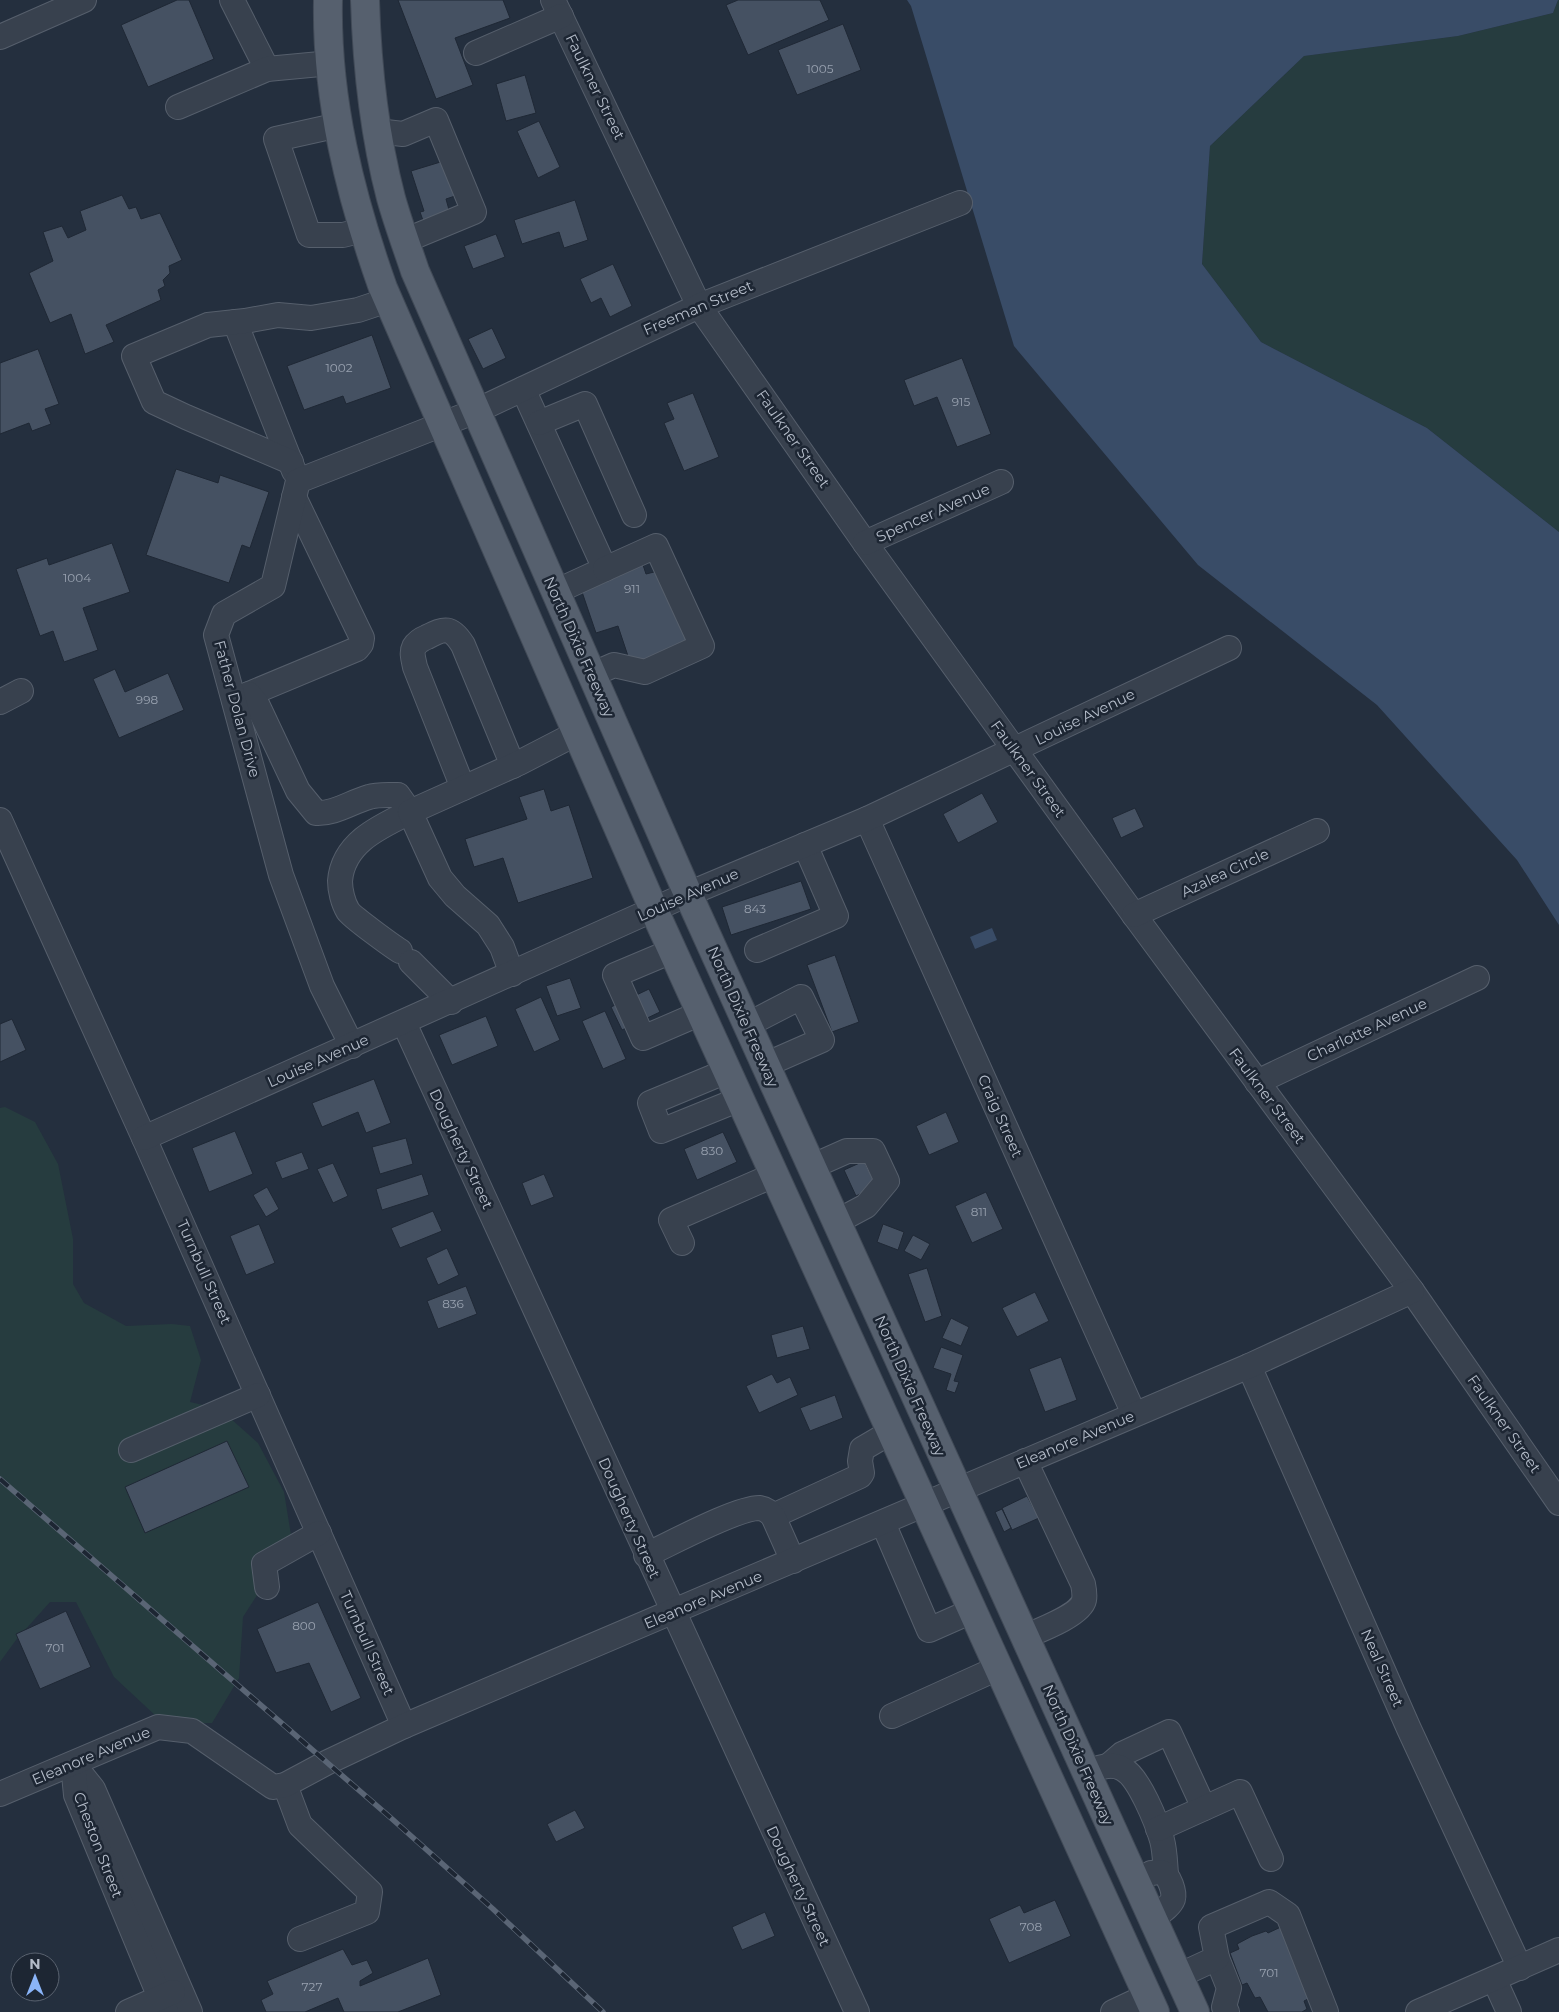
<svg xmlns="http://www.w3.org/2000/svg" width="1559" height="2012" viewBox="0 0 1559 2012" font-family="Montserrat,sans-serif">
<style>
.green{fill:#263c3f}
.water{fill:#394c67}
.building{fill:#455162;stroke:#1f2835}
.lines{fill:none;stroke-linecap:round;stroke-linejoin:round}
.minor-casing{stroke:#565f6c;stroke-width:26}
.major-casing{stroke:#414a57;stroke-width:30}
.minor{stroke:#38414e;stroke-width:24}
.major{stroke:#56606e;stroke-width:28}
.rail-casing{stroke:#5a6575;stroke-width:5.5}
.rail{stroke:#1d2633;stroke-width:4;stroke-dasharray:11;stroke-linecap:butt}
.labels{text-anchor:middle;stroke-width:5;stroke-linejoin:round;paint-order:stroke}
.number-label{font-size:12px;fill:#98a1af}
.street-label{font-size:15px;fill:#b4bcc9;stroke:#1d2633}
</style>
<rect width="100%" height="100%" fill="#242f3e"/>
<g class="green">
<path d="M 1558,0 L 1559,0 L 1559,532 L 1427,428 L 1261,342 L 1202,264 L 1210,146 L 1304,56 L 1458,36 L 1553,13 Z"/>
<path d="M 5,1107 L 35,1122 L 58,1164 L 73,1239 L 73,1284 L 84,1303 L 126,1326 L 172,1324 L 190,1326 L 201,1360 L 190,1402 L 220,1409 L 258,1443 L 284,1492 L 292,1541 L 243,1617 L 239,1678 L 212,1723 L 198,1723 L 157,1717 L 114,1677 L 76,1602 L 50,1602 L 16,1640 L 0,1662 L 0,1108 Z"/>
</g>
<g class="water">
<path d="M 907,0 L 1558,0 L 1553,13 L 1458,36 L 1304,56 L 1210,146 L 1202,264 L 1261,342 L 1427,428 L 1559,532 L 1559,925 L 1517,860 L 1377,705 L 1198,565 L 1014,346 L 911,6 Z"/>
<path d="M 992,928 L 997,940 L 975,949 L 970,937 Z"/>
</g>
<g class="building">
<path d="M 177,0 L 189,0 L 214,59 L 148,87 L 121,25 Z"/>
<path d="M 398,0 L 503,0 L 510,18 L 455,38 L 473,85 L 436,99 Z"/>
<path d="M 738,0 L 820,0 L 829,20 L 748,55 L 726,5 Z"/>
<path d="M 843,24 L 861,70 L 797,95 L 778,50 Z"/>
<path d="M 525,75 L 536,113 L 506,121 L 496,84 Z"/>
<path d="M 539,121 L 560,167 L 538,178 L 517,131 Z"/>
<path d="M 447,160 L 458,195 L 446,199 L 451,217 L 425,226 L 420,212 L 424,211 L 411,171 Z"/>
<path d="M 122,195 L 129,209 L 136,207 L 141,219 L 160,213 L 182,260 L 169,266 L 170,273 L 163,280 L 165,286 L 158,290 L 161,300 L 106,325 L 114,342 L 85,354 L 71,314 L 50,323 L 29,273 L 53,261 L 43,232 L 62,226 L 68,238 L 86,230 L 80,211 Z"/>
<path d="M 575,200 L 588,240 L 564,248 L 559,232 L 522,244 L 514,220 Z"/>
<path d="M 496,234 L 505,257 L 473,269 L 464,246 Z"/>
<path d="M 613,264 L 632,306 L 610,317 L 601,298 L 591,303 L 580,279 Z"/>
<path d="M 492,328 L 506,358 L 483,369 L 468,339 Z"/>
<path d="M 372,335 L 391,388 L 346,404 L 343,396 L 304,410 L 287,366 Z"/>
<path d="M 38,349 L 59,404 L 45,409 L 51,424 L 32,431 L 29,423 L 0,434 L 0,363 Z"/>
<path d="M 962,358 L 991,434 L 957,447 L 937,397 L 914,406 L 904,380 Z"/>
<path d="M 693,393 L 719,457 L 684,471 L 664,423 L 674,419 L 667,403 Z"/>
<path d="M 176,469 L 218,483 L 220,475 L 269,492 L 250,548 L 242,545 L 229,583 L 146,555 Z"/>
<path d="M 112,543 L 130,592 L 83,608 L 98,650 L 64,662 L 53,631 L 40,636 L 16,569 L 47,558 L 49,565 Z"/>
<path d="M 643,565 L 646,574 L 658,571 L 670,605 L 679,601 L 694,643 L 631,665 L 618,626 L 596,633 L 580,586 Z"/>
<path d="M 115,669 L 125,692 L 168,673 L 184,710 L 119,738 L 93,679 Z"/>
<path d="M 544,789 L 551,811 L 569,805 L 593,878 L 518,903 L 503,858 L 474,867 L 465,839 L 527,819 L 519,797 Z"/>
<path d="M 982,793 L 998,822 L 958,843 L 943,814 Z"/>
<path d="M 1135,808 L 1144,827 L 1121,838 L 1112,818 Z"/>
<path d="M 801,881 L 811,909 L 731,935 L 722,907 Z"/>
<path d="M 835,955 L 859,1022 L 832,1032 L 807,965 Z"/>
<path d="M 570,978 L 581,1008 L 557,1016 L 546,986 Z"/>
<path d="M 649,989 L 660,1012 L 622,1030 L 611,1007 Z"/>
<path d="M 541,997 L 560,1040 L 534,1052 L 515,1009 Z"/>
<path d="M 605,1011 L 626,1059 L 603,1069 L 582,1021 Z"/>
<path d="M 486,1016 L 498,1046 L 452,1065 L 439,1035 Z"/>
<path d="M 12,1019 L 26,1050 L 0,1062 L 0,1024 Z"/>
<path d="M 374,1079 L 391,1123 L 366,1133 L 358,1112 L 322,1127 L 312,1103 Z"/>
<path d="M 946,1112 L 959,1142 L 929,1155 L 916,1126 Z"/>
<path d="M 235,1131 L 253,1174 L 209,1192 L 192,1148 Z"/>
<path d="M 723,1132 L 737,1162 L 697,1180 L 684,1149 Z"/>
<path d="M 406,1138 L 413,1164 L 380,1174 L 372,1147 Z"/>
<path d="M 302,1152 L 309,1169 L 282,1179 L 275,1162 Z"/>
<path d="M 864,1161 L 876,1186 L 856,1196 L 844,1170 Z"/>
<path d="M 333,1163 L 348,1196 L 333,1203 L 317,1169 Z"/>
<path d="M 422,1174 L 429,1195 L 382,1210 L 376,1189 Z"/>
<path d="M 544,1174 L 554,1197 L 531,1206 L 522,1183 Z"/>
<path d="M 267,1187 L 279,1209 L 266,1217 L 253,1195 Z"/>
<path d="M 986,1192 L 1003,1229 L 972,1243 L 955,1206 Z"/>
<path d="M 433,1211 L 442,1231 L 400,1248 L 391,1228 Z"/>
<path d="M 259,1224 L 275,1263 L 246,1275 L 230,1236 Z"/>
<path d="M 883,1224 L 904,1232 L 898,1250 L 877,1242 Z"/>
<path d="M 913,1235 L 930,1244 L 921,1260 L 904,1251 Z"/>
<path d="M 447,1248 L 459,1275 L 438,1285 L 426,1258 Z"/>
<path d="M 927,1268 L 942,1316 L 925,1322 L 908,1274 Z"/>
<path d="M 466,1286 L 477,1314 L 438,1329 L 427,1301 Z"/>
<path d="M 1035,1292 L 1049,1321 L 1017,1337 L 1002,1308 Z"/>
<path d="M 951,1318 L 969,1327 L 961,1346 L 942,1338 Z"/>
<path d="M 803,1326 L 810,1349 L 777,1358 L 771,1335 Z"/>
<path d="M 941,1347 L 963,1355 L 954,1381 L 959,1382 L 955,1393 L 946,1390 L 951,1374 L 933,1368 Z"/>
<path d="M 1061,1357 L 1077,1400 L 1045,1412 L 1029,1369 Z"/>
<path d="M 772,1374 L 777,1383 L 790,1377 L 798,1395 L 759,1413 L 746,1386 Z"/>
<path d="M 835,1395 L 843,1418 L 810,1431 L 800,1408 Z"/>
<path d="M 227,1441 L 249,1487 L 145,1533 L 125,1487 Z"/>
<path d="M 1027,1496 L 1039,1518 L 1012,1530 L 1002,1508 Z"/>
<path d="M 1002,1509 L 1011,1528 L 1004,1532 L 995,1512 Z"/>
<path d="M 318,1602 L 361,1698 L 331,1712 L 309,1663 L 276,1673 L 257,1629 Z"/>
<path d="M 66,1611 L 91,1667 L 40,1689 L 16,1634 Z"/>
<path d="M 575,1810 L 585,1828 L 556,1842 L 547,1824 Z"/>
<path d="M 1055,1900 L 1071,1936 L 1009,1963 L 989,1919 L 1020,1905 L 1024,1913 Z"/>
<path d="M 765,1912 L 775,1936 L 742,1950 L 732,1927 Z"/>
<path d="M 1283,1926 L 1312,1997 L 1304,2001 L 1307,2009 L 1302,2012 L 1268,2012 L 1260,1997 L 1255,1998 L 1247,1983 L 1242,1985 L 1230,1953 L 1239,1949 L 1237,1944 L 1252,1936 L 1266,1931 L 1268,1933 Z"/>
<path d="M 343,1949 L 352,1965 L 367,1960 L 373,1973 L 360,1981 L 360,1986 L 428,1958 L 441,1995 L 398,2012 L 344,2012 L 338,1998 L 305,2012 L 266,2012 L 261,2000 L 273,1994 L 267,1981 Z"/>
</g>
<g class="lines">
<g class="minor-casing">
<g id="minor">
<path d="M 232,0 L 267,69"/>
<path d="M 553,0 L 699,306 L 865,543 L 1134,915 L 1412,1291 L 1559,1503"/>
<path d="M 0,37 L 84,0"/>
<path d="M 476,53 L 561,16"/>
<path d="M 178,107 L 267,69 L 331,63"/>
<path d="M 339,125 L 276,139 L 309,235 L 343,235 L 363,230"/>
<path d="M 377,131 L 403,134 L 436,120 L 474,212 L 404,241"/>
<path d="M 235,322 L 294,471"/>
<path d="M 523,389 L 605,569 L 555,592"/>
<path d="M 539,423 L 585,404 L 634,515"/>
<path d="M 291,462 L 186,417 L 154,402 L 134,356 L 208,325 L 245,321 L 278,315 L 311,318 L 358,310 L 388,300"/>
<path d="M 865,543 L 1001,482"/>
<path d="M 591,675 L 614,665 L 645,672 L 702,646 L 656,546 L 605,569"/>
<path d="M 249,694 L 357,649 L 361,644 L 362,638 L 294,497"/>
<path d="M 234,700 L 249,694 L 257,704 L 298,791 L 316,813 C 335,814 351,802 369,797 C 378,794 388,795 398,795 L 410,812 C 379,827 343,843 340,881 C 340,890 343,903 348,911 C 352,917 392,946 400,951"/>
<path d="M 0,702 L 21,691"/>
<path d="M 463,788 L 415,667 C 414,661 411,653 414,647 C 417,642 422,639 427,637 C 445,628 451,626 463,645 L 513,766"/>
<path d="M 867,819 L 1134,1414"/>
<path d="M 0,820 L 144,1138 L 404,1726"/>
<path d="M 1134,915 L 1317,831"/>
<path d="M 757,950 L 836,916 L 805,845"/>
<path d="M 672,951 L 615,975 L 643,1038 L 701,1013"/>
<path d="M 411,962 L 451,1002"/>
<path d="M 512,974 L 502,947 L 488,925 L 455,896 L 440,878 L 410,812 L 519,763 L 577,733"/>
<path d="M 404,1023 L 857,2012"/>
<path d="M 747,1025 L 801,997 L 822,1040 L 765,1065"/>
<path d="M 352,1046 L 322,986 L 281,875 L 216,635 L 224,614 L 273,586 L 298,481 L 476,411 L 699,306 L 960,203"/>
<path d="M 727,1071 L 650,1103 L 661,1131 L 740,1099"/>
<path d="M 1257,1082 L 1477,978"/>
<path d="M 144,1138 L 688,894 L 867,819 L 1229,648"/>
<path d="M 811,1167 L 847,1151 L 873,1151 L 887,1181 L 866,1206 L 836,1222"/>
<path d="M 682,1243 L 671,1220 L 774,1175"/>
<path d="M 1249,1366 L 1409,1729 L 1520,1968"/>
<path d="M 131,1450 L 258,1395"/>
<path d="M 773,1516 L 860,1476 L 862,1473 L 860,1461 L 862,1449 L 891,1432"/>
<path d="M 883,1523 L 929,1630 L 972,1611"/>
<path d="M 646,1555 C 670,1544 738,1507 760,1508 C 766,1509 769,1512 773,1516 L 793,1561"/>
<path d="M 267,1587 L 264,1564 L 319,1533"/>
<path d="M 1024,1637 C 1038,1631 1081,1615 1084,1600 C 1085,1595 1084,1589 1083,1584 L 1025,1461"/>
<path d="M 892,1716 L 998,1668"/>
<path d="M 73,1764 L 93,1789 L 190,2012"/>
<path d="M 73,1764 L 76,1795 L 166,2012"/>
<path d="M 1108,1766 L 1122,1754 L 1169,1732 L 1204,1808"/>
<path d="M 1086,1772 C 1098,1768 1111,1762 1123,1769 C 1139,1777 1157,1823 1162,1840 C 1165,1851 1165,1863 1166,1874"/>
<path d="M 285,1785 L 300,1825 L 370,1892 L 367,1912 L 300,1939"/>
<path d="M 0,1794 L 158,1727 L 192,1731 L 273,1787 L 285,1785 L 328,1762 L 404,1726 L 1249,1366 L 1412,1291"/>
<path d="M 1158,1829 L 1240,1792 L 1271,1859"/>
<path d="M 1151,1873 C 1154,1873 1159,1871 1163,1873 C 1169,1876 1175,1892 1173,1899 C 1170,1907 1159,1913 1152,1919"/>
<path d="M 1217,1958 L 1229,1988 L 1224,2007 L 1227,2012"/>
<path d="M 1178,1976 L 1217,1958 L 1211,1927 L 1269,1902 L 1288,1915 L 1326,2012"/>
<path d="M 1494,1979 L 1509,2012"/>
<path d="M 128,2012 L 173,1992"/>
<path d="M 1113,2012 L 1147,1996"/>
<path d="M 1418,2012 L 1559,1950"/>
</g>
</g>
<g class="major-casing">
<g id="major">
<path d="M 328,0 C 326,99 350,195 383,288 L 654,910 L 1155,2012"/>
<path d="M 365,0 C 367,67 374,133 391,198 C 398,223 407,247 415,271 L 688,894 L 1195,2012"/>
</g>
</g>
<use href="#minor" class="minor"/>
<use href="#major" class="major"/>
<g class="rail-casing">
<path id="rail" d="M 0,1479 L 391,1818 L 493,1909 L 603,2012"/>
</g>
<use href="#rail" class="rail"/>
</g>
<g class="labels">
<g class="number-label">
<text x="820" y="73">1005</text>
<text x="339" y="372">1002</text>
<text x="961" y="406">915</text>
<text x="77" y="582">1004</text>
<text x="632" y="593">911</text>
<text x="147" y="704">998</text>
<text x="755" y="913">843</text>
<text x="712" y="1155">830</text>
<text x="979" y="1216">811</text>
<text x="453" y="1308">836</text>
<text x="304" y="1630">800</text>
<text x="55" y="1652">701</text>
<text x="1031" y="1931">708</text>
<text x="1269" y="1977">701</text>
<text x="312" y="1991">727</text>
</g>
<g class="street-label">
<text transform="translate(595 87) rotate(64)" y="5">Faulkner Street</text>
<text transform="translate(698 308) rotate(-23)" y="5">Freeman Street</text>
<text transform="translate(793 439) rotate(55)" y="5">Faulkner Street</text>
<text transform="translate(933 513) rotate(-24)" y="5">Spencer Avenue</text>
<text transform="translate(579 647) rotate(66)" y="5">North Dixie Freeway</text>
<text transform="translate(237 709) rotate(75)" y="5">Father Dolan Drive</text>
<text transform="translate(1085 717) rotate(-26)" y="5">Louise Avenue</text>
<text transform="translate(1028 769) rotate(54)" y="5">Faulkner Street</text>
<text transform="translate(1225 873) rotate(-25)" y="5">Azalea Circle</text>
<text transform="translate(688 895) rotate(-24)" y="5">Louise Avenue</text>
<text transform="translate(743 1017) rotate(66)" y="5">North Dixie Freeway</text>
<text transform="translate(1367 1030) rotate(-25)" y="5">Charlotte Avenue</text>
<text transform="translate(318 1061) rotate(-24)" y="5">Louise Avenue</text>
<text transform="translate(1267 1096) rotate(53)" y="5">Faulkner Street</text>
<text transform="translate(1000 1116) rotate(66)" y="5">Craig Street</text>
<text transform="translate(461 1149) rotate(65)" y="5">Dougherty Street</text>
<text transform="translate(204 1272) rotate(66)" y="5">Turnbull Street</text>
<text transform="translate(910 1386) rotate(66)" y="5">North Dixie Freeway</text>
<text transform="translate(1504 1424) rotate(55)" y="5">Faulkner Street</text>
<text transform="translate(1075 1440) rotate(-23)" y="5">Eleanore Avenue</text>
<text transform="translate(629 1518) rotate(66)" y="5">Dougherty Street</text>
<text transform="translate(703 1600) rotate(-23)" y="5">Eleanore Avenue</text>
<text transform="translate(367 1643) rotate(66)" y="5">Turnbull Street</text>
<text transform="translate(1382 1668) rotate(66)" y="5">Neal Street</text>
<text transform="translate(1078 1755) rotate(66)" y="5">North Dixie Freeway</text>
<text transform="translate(91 1756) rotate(-23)" y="5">Eleanore Avenue</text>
<text transform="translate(98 1845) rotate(69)" y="5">Cheston Street</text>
<text transform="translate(798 1886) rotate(65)" y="5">Dougherty Street</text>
</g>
</g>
<g transform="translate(35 1977)"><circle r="24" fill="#1d2633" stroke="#59626f"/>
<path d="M0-4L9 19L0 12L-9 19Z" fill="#8ab4f8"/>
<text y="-8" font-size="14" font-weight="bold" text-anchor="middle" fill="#b4bcc9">N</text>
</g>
</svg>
